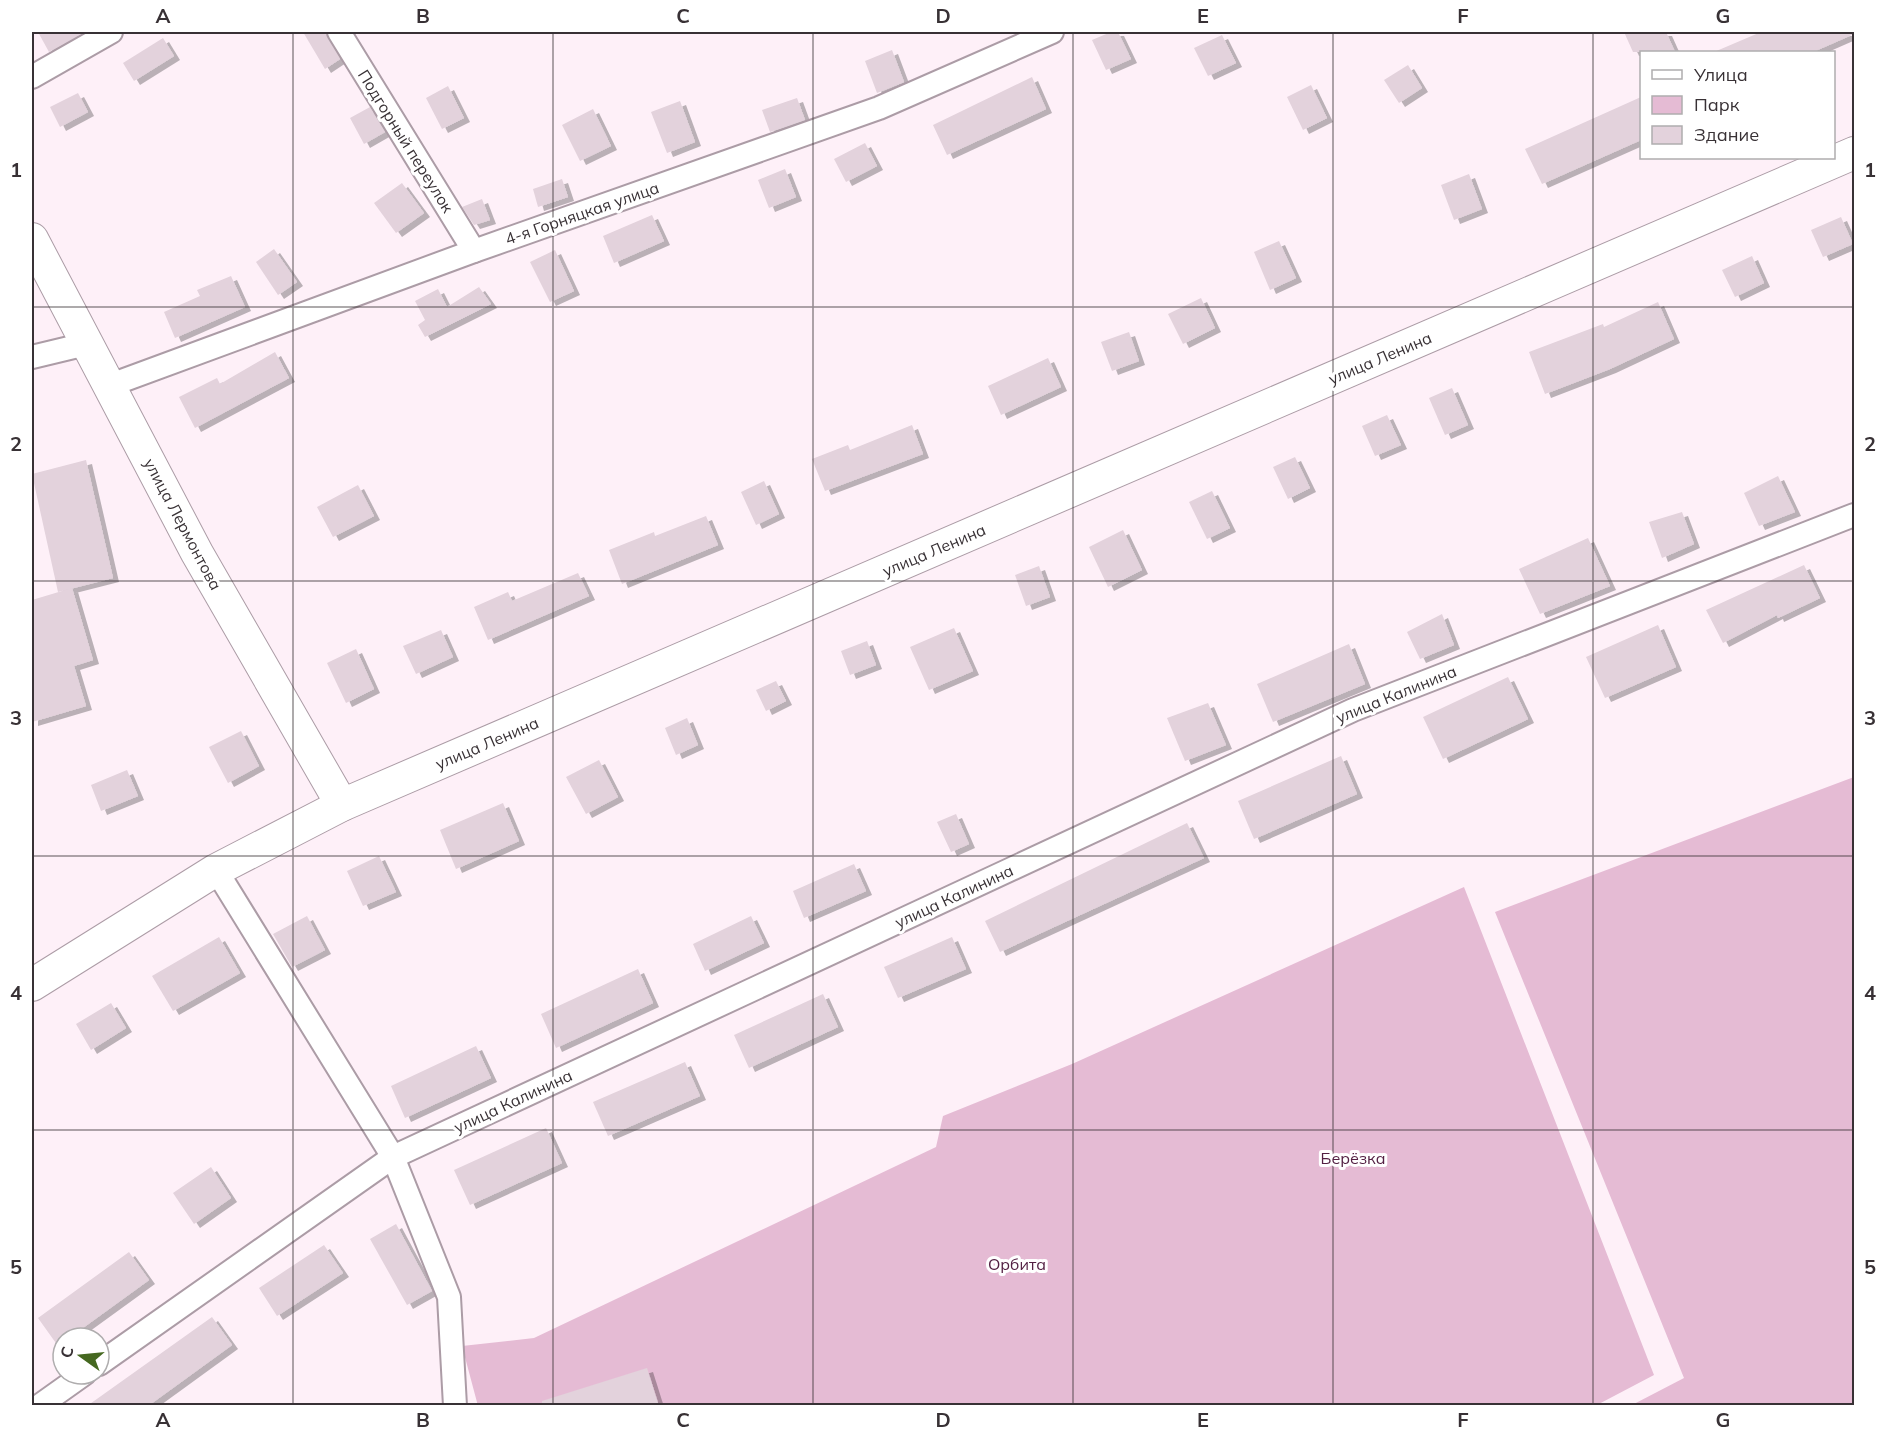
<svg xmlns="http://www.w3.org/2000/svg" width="1886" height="1437" viewBox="0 0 1886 1437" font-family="Mulish,sans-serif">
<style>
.green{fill:#e5bbd4}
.building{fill:#e3d2dc;filter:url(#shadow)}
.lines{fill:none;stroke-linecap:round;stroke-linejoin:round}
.street-casing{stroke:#ac9ca6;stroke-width:26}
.secondary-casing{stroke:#ac9ca6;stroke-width:34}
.street{stroke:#fff;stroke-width:22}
.secondary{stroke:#fff;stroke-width:32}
.grid{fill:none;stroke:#383135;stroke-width:1.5;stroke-opacity:0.55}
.labels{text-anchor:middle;stroke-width:6;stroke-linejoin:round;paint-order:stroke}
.street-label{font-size:16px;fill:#383135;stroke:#fff}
.park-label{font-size:16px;fill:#532043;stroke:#fff}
.neatline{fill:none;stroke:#383135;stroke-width:2}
.grid-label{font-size:20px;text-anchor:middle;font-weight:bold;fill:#383135}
</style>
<defs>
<filter id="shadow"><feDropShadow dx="6" dy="4" stdDeviation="0" flood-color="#0004"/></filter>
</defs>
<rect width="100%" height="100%" fill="#fef0f8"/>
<g class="green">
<path d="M 1854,777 L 1854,1405 L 1632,1405 L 1684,1378 L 1495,912 Z"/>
<path d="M 1464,887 L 1654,1375 L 1595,1406 L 478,1406 L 462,1346 L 534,1338 L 936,1147 L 943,1116 L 1072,1064 Z"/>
</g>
<g class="building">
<path d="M 38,32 L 85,32 L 49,52 Z"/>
<path d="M 303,32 L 326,32 L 340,59 L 325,69 Z"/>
<path d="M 1111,32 L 1118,32 L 1131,59 L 1106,70 L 1092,40 Z"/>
<path d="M 1624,32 L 1666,32 L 1675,52 L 1633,52 Z"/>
<path d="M 1761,32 L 1854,32 L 1854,34 L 1813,52 L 1714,52 Z"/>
<path d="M 1222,35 L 1236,63 L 1208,76 L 1194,48 Z"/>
<path d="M 163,38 L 174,56 L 134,81 L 123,63 Z"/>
<path d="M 892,50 L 904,82 L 877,93 L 865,61 Z"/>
<path d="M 1408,65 L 1422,88 L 1399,103 L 1384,80 Z"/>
<path d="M 1032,77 L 1046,109 L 947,155 L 933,125 Z"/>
<path d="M 1311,85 L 1327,118 L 1303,130 L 1287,97 Z"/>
<path d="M 448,86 L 464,118 L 442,129 L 426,98 Z"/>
<path d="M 78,93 L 88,112 L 60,127 L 50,107 Z"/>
<path d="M 1641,97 L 1641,140 L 1542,184 L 1525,149 Z"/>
<path d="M 797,98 L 805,120 L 770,132 L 762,110 Z"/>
<path d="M 680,101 L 695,142 L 667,153 L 651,112 Z"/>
<path d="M 370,107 L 385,132 L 364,144 L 350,118 Z"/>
<path d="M 593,109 L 611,146 L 580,161 L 562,125 Z"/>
<path d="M 865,143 L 877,166 L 846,182 L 834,159 Z"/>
<path d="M 785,169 L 796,197 L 769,208 L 758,180 Z"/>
<path d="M 1469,174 L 1482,209 L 1454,220 L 1441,185 Z"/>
<path d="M 562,179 L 568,197 L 538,207 L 533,189 Z"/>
<path d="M 402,183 L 424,213 L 396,233 L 374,203 Z"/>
<path d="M 482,199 L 490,220 L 474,225 L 462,207 Z"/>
<path d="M 652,215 L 664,241 L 614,263 L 603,236 Z"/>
<path d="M 1841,217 L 1853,244 L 1823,257 L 1811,230 Z"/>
<path d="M 1279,241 L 1296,278 L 1270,290 L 1254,252 Z"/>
<path d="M 274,249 L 297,282 L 278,295 L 256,262 Z"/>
<path d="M 555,250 L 574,291 L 550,302 L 530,262 Z"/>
<path d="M 1752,256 L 1764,283 L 1735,297 L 1722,270 Z"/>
<path d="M 231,276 L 245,307 L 175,338 L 164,312 L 200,296 L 197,290 Z"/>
<path d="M 479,287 L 491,304 L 425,337 L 418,325 L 425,320 L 415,301 L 438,289 L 447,307 Z"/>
<path d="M 1201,298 L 1215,328 L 1183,344 L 1168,314 Z"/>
<path d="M 1658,302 L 1674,339 L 1610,369 L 1545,394 L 1529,352 L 1603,324 L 1604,327 Z"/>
<path d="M 1129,332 L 1139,361 L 1112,371 L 1101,342 Z"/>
<path d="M 275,352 L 289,378 L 195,428 L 179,397 L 217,378 L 220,384 Z"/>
<path d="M 1048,358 L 1061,387 L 1001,415 L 988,386 Z"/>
<path d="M 1452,388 L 1468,425 L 1445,435 L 1429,398 Z"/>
<path d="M 1387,415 L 1401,445 L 1375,456 L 1362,426 Z"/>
<path d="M 912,425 L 923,454 L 825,491 L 812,459 L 848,445 L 850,450 Z"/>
<path d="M 1295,457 L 1310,488 L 1288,499 L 1273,467 Z"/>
<path d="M 86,460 L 113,578 L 58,592 L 32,474 Z"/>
<path d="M 1778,476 L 1795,512 L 1759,526 L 1744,493 Z"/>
<path d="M 764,481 L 779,514 L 756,525 L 741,492 Z"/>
<path d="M 358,485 L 374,516 L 333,537 L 317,507 Z"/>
<path d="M 1212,491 L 1230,528 L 1207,539 L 1189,502 Z"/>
<path d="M 1682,512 L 1694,544 L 1662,558 L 1649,522 Z"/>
<path d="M 706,516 L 718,545 L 622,584 L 609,550 L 654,532 L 655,536 Z"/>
<path d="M 1123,530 L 1142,570 L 1108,587 L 1089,547 Z"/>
<path d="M 1588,538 L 1610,586 L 1540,614 L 1519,569 Z"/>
<path d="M 1804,565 L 1820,598 L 1778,618 L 1777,615 L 1723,643 L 1706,610 Z"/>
<path d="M 1039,566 L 1050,597 L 1026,606 L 1015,575 Z"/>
<path d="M 578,573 L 589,596 L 488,640 L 474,607 L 508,592 L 512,601 Z"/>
<path d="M 72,588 L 93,660 L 74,666 L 86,706 L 32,722 L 32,600 Z"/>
<path d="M 1442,614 L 1454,645 L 1420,659 L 1407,632 Z"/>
<path d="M 1658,625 L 1676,667 L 1605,698 L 1586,657 Z"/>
<path d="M 954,628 L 973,671 L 929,690 L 910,647 Z"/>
<path d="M 441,630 L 453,657 L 416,674 L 403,646 Z"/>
<path d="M 867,641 L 876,665 L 850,675 L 841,651 Z"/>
<path d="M 1349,644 L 1365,684 L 1273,722 L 1257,684 Z"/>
<path d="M 356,649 L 374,689 L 346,703 L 327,663 Z"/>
<path d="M 1508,677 L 1528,719 L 1443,759 L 1423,717 Z"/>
<path d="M 776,681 L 786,701 L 766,711 L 756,690 Z"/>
<path d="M 1208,703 L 1226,745 L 1185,761 L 1167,718 Z"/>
<path d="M 687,718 L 698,745 L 676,755 L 665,728 Z"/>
<path d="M 241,731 L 259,766 L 228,783 L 209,747 Z"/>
<path d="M 1341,756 L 1357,794 L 1254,839 L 1238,801 Z"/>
<path d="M 599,760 L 618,797 L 586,814 L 566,777 Z"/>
<path d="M 127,770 L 138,796 L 101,811 L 91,785 Z"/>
<path d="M 503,803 L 519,841 L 456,869 L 440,830 Z"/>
<path d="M 956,814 L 969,844 L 951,852 L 937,822 Z"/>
<path d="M 1187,823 L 1204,858 L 1000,952 L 985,921 Z"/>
<path d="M 379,856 L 396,892 L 363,906 L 347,871 Z"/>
<path d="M 854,864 L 866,891 L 804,918 L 793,891 Z"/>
<path d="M 307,916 L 325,950 L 292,967 L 273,934 Z"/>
<path d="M 751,916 L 764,943 L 705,971 L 693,944 Z"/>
<path d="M 219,937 L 240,973 L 173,1011 L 152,976 Z"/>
<path d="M 952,937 L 966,969 L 898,998 L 884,967 Z"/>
<path d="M 638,969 L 653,1003 L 556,1048 L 541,1014 Z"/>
<path d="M 823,994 L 838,1027 L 749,1068 L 734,1035 Z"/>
<path d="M 111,1003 L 126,1028 L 91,1050 L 76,1024 Z"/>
<path d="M 476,1046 L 491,1078 L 405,1118 L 391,1086 Z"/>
<path d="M 685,1062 L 700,1096 L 608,1136 L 593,1102 Z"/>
<path d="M 546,1128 L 562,1163 L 470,1205 L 454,1170 Z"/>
<path d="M 211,1167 L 231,1198 L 194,1224 L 173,1193 Z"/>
<path d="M 396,1224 L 432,1291 L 407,1305 L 370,1239 Z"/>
<path d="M 324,1245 L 343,1273 L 277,1316 L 259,1288 Z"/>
<path d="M 129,1252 L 149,1280 L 69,1338 L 63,1338 L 63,1342 L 58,1346 L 38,1318 Z"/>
<path d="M 212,1317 L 232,1345 L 148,1406 L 87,1406 Z"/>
<path d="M 647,1368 L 659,1406 L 542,1406 L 542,1401 Z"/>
</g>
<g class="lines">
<g class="street-casing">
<g id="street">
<path d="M 339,32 L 474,251"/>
<path d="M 32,77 L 111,32"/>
<path d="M 32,357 L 86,344"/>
<path d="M 108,386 L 474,251 L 879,108 L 1052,32"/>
<path d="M 216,870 L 393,1157 L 449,1297 L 455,1406"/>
<path d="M 99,1364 L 393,1157 L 1353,710 L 1854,515"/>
<path d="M 39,1406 L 84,1374"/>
</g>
</g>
<g class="secondary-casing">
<g id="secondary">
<path d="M 32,239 L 197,553 L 342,805"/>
<path d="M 32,985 L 216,870 L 342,805 L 1854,153"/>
</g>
</g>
<use href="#street" class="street"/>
<use href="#secondary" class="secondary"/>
</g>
<path class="grid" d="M 293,32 L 293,1406M 553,32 L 553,1406M 813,32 L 813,1406M 1073,32 L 1073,1406M 1333,32 L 1333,1406M 1593,32 L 1593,1406M 32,307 L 1854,307M 32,581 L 1854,581M 32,856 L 1854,856M 32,1130 L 1854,1130"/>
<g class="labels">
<g class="street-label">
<text transform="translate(406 141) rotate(58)" y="6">Подгорный переулок</text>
<text transform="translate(582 213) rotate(-19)" y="6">4-я Горняцкая улица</text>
<text transform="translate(1380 358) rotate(-23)" y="6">улица Ленина</text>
<text transform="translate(183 524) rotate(62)" y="6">улица Лермонтова</text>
<text transform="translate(934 550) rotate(-23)" y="6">улица Ленина</text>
<text transform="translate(1396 694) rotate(-22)" y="6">улица Калинина</text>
<text transform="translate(487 743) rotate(-23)" y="6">улица Ленина</text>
<text transform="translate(954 896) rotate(-25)" y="6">улица Калинина</text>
<text transform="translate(513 1101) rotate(-25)" y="6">улица Калинина</text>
</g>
<g class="park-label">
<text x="1353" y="1164">Берёзка</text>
<text x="1017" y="1270">Орбита</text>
</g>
</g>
<rect width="1886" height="1437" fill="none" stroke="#ffffff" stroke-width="66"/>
<rect x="1640" y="51" width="195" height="108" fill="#ffffff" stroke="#afadae" stroke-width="1.5"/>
<rect x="1652" y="70" width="30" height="9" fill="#ffffff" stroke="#afadae" stroke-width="1.5"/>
<text x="1694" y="81" font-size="18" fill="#383135">Улица</text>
<rect x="1652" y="96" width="30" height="18" fill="#e5bbd4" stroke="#afadae" stroke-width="1.5"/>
<text x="1694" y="111" font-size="18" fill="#383135">Парк</text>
<rect x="1652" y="126" width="30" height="18" fill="#e3d2dc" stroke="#afadae" stroke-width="1.5"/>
<text x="1694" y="141" font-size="18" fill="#383135">Здание</text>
<g transform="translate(81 1356) rotate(285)"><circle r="28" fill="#ffffff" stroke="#afadae" stroke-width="1.5"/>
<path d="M0-4.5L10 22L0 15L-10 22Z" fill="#456820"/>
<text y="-9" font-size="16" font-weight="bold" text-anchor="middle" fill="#383135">С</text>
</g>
<rect x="33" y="33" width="1820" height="1371" class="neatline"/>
<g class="grid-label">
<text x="163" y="23">A</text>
<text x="423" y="23">B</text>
<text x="683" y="23">C</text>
<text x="943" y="23">D</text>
<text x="1203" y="23">E</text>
<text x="1463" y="23">F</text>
<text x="1723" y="23">G</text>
<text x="16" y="177">1</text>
<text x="1870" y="177">1</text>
<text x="16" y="451">2</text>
<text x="1870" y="451">2</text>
<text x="16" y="725">3</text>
<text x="1870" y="725">3</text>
<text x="16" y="1000">4</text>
<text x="1870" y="1000">4</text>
<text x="16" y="1274">5</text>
<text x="1870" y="1274">5</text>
<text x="163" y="1427">A</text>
<text x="423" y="1427">B</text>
<text x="683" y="1427">C</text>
<text x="943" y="1427">D</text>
<text x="1203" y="1427">E</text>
<text x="1463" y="1427">F</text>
<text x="1723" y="1427">G</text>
</g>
</svg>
